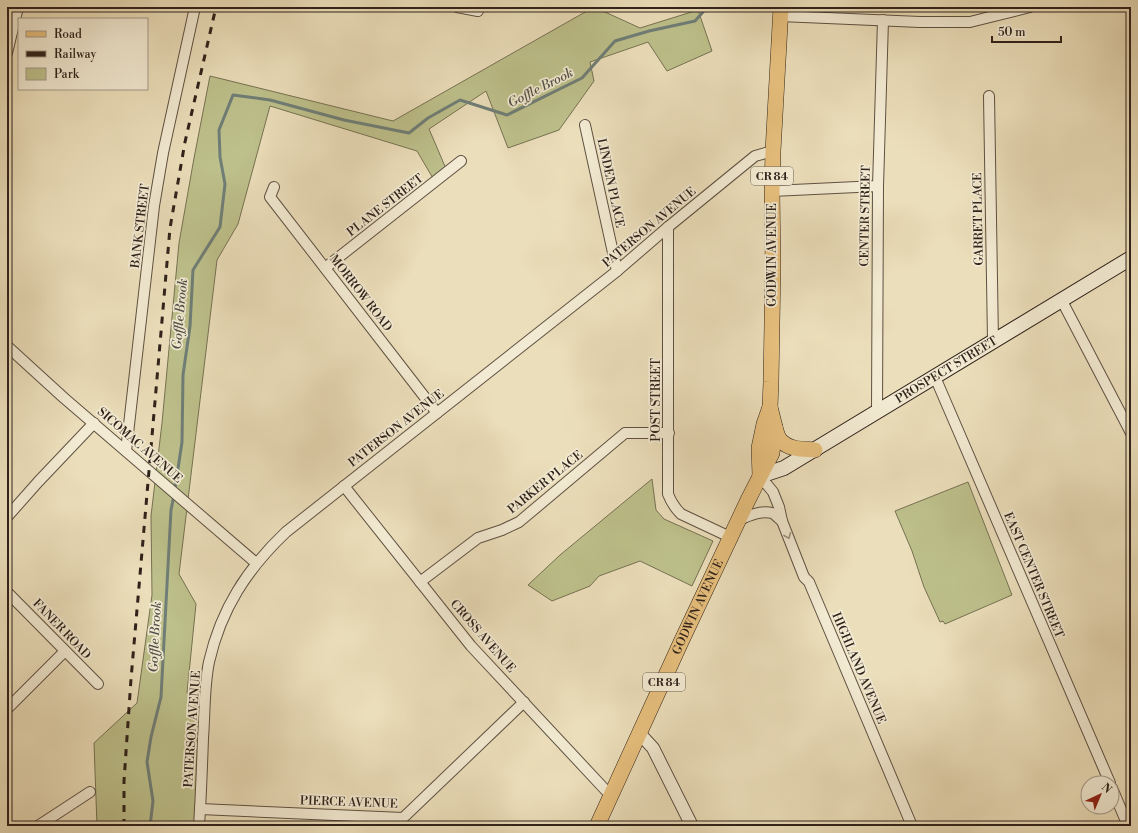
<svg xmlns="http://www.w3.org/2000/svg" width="1138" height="833" viewBox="0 0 1138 833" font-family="'Libre Bodoni',serif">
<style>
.green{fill:#bdc08b;stroke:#767153}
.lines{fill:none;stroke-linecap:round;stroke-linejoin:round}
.stream{stroke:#6f7e77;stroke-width:3}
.minor-casing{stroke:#5f5143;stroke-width:12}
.tertiary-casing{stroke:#5f5143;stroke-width:14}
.secondary-casing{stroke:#30221b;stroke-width:16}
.primary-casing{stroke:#30221b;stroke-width:16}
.minor{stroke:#f2ead2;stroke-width:10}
.tertiary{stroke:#f2ead2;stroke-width:12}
.secondary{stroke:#f2ead2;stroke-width:14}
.primary{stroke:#e6bf7d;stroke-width:15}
.rail{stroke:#30221b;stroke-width:3;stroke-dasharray:7 7;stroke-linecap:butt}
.oneway{stroke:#9b9080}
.labels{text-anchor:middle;stroke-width:3.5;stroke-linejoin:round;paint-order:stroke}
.shield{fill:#f2ead2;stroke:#6a5e52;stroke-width:1}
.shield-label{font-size:11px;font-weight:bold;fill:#30221b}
.street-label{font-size:12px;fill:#30221b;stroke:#f2ead2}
.water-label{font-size:13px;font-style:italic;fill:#505049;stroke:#f2ead2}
</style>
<rect width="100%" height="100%" fill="#ebdeba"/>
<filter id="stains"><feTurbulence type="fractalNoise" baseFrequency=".005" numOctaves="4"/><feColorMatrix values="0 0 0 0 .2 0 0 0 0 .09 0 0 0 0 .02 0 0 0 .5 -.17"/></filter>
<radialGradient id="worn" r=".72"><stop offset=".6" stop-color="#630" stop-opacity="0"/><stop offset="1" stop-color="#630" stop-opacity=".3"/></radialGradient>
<g class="green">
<path d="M 594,7 L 640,28 L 698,10 L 712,51 L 667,71 L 648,42 L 590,62 L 594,81 L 559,130 L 508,148 L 486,91 L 429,129 L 447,171 L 434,180 L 417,151 L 270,106 L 238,224 L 217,260 L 179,574 L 196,604 L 187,693 L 207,694 L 198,826 L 97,826 L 94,743 L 137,703 L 152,595 L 151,516 L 162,423 L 179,243 L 194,158 L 210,76 L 393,121 Z"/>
<path d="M 652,479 L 656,510 L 664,519 L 713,541 L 692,586 L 640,561 L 599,576 L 590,586 L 552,601 L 528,585 L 560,555 Z"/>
<path d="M 968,482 L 1012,595 L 945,624 L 943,621 L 940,622 L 924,587 L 912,551 L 895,511 Z"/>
</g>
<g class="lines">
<g class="stream">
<path d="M 175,489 L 182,442 L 183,375 L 190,326 L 193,270 L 220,227 L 225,184 L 220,157 L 219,130 L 233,95 L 270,100 L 344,120 L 409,133 L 428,118 L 460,100 L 507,115 L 582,78 L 615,41 L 649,31 L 695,21 L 703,12 L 703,7"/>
<path d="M 150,826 L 153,801 L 147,762 L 151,737 L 161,697 L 171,510 L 174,495"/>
</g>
<g class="minor-casing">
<g id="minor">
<path d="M 457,7 L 478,11 L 478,7"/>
<path d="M 780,16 L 920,22 L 970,22 L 1030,7"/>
<path d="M 7,53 L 18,7"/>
<path d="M 989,96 L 993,341"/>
<path d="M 585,125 L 617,271"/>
<path d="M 274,187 L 270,197 L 437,413"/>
<path d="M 772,191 L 878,186"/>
<path d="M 668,227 L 668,494 C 671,502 675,508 681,514 L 730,537"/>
<path d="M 325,268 L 461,161"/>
<path d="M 1062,301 L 1131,433"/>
<path d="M 7,346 L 64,398 L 256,563"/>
<path d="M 935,377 L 1110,783"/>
<path d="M 877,412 L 878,186 L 883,20"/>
<path d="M 126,451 L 154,206 L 163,153 L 195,7"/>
<path d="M 760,476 L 773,492 L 779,507 L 782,521 L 804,577 L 809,582 L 912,826"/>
<path d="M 344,486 L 471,646 L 611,796"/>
<path d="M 7,517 L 38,482 L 94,423"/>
<path d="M 739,520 C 748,516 761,510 772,513 C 775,514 779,519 782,521"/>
<path d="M 420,582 L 478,538 L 502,530 L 519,522 L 625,433 L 669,433"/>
<path d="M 7,592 L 98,684"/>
<path d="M 7,709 L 65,651"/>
<path d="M 1112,788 L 1128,826"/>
<path d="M 200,809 L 403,818 L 524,702"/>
<path d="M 38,826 L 90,792"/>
<path d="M 199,826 C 201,797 202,767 203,738 C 205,712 204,686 209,662 C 221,609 247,569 286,532 L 617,271 L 668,227 L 755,156 L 773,151"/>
</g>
</g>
<g class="tertiary-casing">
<path id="tertiary" d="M 640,734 L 653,748 L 692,826"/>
</g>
<g class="secondary-casing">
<g id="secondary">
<path id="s1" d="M 760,476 L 784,468 L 1131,258"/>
</g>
</g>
<g class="primary-casing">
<g id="primary">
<path d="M 775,427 C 776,431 778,438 781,441 C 790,450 803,449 815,450"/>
<path d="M 760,476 L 759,448 L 764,424 L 770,407 L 771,382 L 773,265 L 772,191 L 773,151 L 781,7"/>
<path id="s2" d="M 597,826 L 681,642 L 748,500 L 772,453 L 775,427 L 770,407"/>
</g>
</g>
<use href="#minor" class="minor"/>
<use href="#tertiary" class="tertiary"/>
<use href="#secondary" class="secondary"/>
<use href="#primary" class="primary"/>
<path class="rail" d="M 124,826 L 124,781 L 131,679 L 170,228 L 185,142 L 216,7"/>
</g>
<defs><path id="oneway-chevron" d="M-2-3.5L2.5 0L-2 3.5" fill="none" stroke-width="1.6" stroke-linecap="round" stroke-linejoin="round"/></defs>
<use class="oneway" href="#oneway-chevron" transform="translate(788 536) rotate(68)"/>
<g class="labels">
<g class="shield">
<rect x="751" y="167" width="42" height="18" rx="3"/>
<rect x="643" y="673" width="42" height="18" rx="3"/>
</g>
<g class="shield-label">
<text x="772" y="180">CR 84</text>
<text x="664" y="686">CR 84</text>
</g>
<g class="street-label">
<text transform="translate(611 183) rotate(78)" y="4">LINDEN PLACE</text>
<text transform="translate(385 205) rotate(-38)" y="4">PLANE STREET</text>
<text transform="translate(865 216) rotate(-89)" y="4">CENTER STREET</text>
<text transform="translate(978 219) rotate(-91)" y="4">GARRET PLACE</text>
<text transform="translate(140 226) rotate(-83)" y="4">BANK STREET</text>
<text transform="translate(649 227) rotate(-40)" y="4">PATERSON AVENUE</text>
<text transform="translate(772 255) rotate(-90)" y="4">GODWIN AVENUE</text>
<text transform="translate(361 293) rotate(52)" y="4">MORROW ROAD</text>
<text dy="4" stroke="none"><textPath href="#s1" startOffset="215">PROSPECT STREET</textPath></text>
<text transform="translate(656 400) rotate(-90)" y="4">POST STREET</text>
<text transform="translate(396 428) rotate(-38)" y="4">PATERSON AVENUE</text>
<text transform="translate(140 445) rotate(41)" y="4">SICOMAC AVENUE</text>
<text transform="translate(545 482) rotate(-39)" y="4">PARKER PLACE</text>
<text transform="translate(1034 575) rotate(67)" y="4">EAST CENTER STREET</text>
<text dy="4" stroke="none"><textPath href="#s2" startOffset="241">GODWIN AVENUE</textPath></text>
<text transform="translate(62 629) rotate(46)" y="4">FANER ROAD</text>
<text transform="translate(483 636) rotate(49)" y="4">CROSS AVENUE</text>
<text transform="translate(859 668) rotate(67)" y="4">HIGHLAND AVENUE</text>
<text transform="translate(192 729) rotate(-86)" y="4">PATERSON AVENUE</text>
<text transform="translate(349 802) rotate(2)" y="4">PIERCE AVENUE</text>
</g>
<g class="water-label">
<text transform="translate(540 87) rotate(-27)" y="5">Goffle Brook</text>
<text transform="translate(179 314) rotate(-85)" y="5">Goffle Brook</text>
<text transform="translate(154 637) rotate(-87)" y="5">Goffle Brook</text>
</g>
</g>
<rect width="1138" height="833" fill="none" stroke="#ebdeba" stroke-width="24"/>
<rect x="8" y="8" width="1122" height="817" fill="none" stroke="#30221b" stroke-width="2"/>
<rect x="12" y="12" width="1114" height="809" fill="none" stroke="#30221b"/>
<rect x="18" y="18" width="130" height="72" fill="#f2ead2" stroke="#a49a89"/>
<rect x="26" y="31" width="20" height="6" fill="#e6bf7d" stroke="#a49a89"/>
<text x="54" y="38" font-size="12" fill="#30221b">Road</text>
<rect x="26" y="51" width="20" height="6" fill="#30221b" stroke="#a49a89"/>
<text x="54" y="58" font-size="12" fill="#30221b">Railway</text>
<rect x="26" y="68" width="20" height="12" fill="#bdc08b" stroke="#a49a89"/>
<text x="54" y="78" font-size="12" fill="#30221b">Park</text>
<g transform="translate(1100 795) rotate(44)"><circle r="19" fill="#f2ead2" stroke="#a49a89"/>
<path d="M0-3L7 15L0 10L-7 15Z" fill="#8f2418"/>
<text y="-6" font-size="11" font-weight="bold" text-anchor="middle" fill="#30221b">N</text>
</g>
<path d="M992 36v6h69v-6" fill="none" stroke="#30221b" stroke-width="2"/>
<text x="998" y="36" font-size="12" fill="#30221b" stroke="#f2ead2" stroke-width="3" paint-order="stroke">50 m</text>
<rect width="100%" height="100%" filter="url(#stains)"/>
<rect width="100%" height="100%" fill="url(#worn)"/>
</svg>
